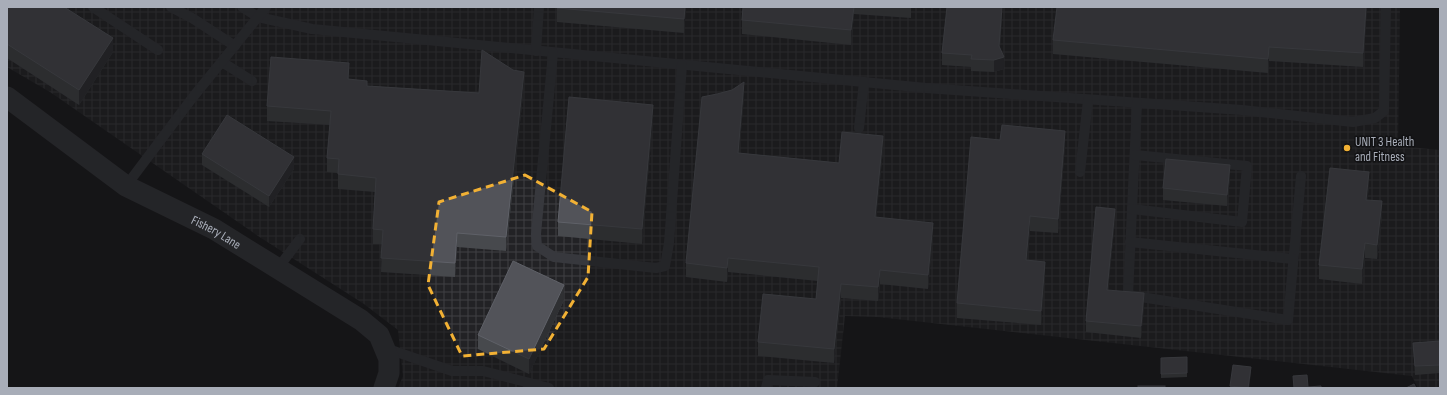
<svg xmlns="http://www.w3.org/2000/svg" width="1447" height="395" viewBox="0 0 1447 395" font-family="'Sofia Sans Condensed',sans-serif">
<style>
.industrial{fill:url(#industrial-grid)}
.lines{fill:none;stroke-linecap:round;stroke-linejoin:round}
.lane{stroke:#37383d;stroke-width:10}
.street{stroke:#37383d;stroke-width:21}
.wall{fill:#47494d}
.shaded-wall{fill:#2f3033}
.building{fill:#525359;stroke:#5f6168}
.marked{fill:none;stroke:#f2b134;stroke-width:3;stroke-dasharray:8 5;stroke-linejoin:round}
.poi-dot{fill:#f2b134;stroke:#111113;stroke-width:1.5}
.labels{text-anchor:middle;stroke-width:3;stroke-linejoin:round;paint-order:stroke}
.poi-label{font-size:13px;fill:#a8adb8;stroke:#111113;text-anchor:start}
.street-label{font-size:13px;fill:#a8adb8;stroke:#111113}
</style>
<defs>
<pattern id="industrial-grid" width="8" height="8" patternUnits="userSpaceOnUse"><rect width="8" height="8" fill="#222225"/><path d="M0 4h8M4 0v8" fill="none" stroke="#3f3f43"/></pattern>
</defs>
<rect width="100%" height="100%" fill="#161618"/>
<path class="industrial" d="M 7,7 L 1400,7 L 1398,146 L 1440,150 L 1440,388 L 1418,388 L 1412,376 L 878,317 L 845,316 L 837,388 L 398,388 L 403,376 L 398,330 L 364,304 L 258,236 L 50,92 L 7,67 Z"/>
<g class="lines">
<g class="lane">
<path d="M 93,7 L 158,50"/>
<path d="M 171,7 L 192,18 L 235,46"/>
<path d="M 242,7 L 258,17 L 312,29 L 926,88 L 1242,110 L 1353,122 L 1375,118 L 1384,111 L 1386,7"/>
<path d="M 536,51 L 539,7"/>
<path d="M 553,53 L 536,234 L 537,246 L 554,257 L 656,268 L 665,266 L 669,243 L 682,65"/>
<path d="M 222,62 L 252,81"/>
<path d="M 1137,103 L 1128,295 L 1288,320 L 1301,176"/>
<path d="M 859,128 L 864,82"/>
<path d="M 1080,172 L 1088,100"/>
<path d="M 126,186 L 193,97 L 266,7"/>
<path d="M 1132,209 L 1242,222 L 1247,166 L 1135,155"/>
<path d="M 1130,242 L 1293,259"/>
<path d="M 278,268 L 300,239"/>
<path d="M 385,348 L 452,371 L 483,371 L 549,388"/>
<path d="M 766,388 L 768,380 L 815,382"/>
</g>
<path class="street" id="s1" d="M 7,97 L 126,186 L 214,229 L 361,320 L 379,335 L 389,359 L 389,373 L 384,388"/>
</g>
<g class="wall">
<path d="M 7,7 L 113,52 L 79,105 L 7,58 Z"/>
<path d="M 557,7 L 686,7 L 684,33 L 557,22 Z"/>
<path d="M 743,7 L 911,7 L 911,18 L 854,14 L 851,45 L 742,34 L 742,20 Z"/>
<path d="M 1367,7 L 1363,67 L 1269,61 L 1268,73 L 1053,54 L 1053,40 Z"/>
<path d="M 1002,16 L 1000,48 L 1004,69 L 994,72 L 971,71 L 971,67 L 942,65 L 942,53 Z"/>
<path d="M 349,79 L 367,86 L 479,93 L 524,86 L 506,251 L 457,247 L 455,277 L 381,272 L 382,244 L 373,244 L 373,229 L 375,192 L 338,189 L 338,173 L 327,172 L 327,158 L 330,125 L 267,121 L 267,106 Z"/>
<path d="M 744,96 L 739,153 L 839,163 L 883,150 L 876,217 L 933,236 L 928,289 L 880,284 L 878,301 L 841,298 L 834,363 L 758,356 L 758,342 L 816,299 L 818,281 L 728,272 L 727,282 L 686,277 L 686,263 Z"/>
<path d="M 653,119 L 642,244 L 558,236 L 558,222 Z"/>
<path d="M 1000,140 L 1065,145 L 1058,233 L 1030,231 L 1027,260 L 1045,276 L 1041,325 L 957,318 L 957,303 Z"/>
<path d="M 202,154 L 294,169 L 269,207 L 202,165 Z"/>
<path d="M 1230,177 L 1227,206 L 1163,200 L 1163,188 Z"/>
<path d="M 1369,187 L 1367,200 L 1382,216 L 1377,259 L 1365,258 L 1362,284 L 1319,279 L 1319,265 Z"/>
<path d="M 1115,220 L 1108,290 L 1144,305 L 1141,338 L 1086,332 L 1086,321 Z"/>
<path d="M 564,300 L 529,374 L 478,349 L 478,335 Z"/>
<path d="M 1440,341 L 1440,373 L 1415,375 L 1413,343 Z"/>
<path d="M 1187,357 L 1187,377 L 1161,378 L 1161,358 Z"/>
<path d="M 1251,371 L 1249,388 L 1230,388 L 1230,386 Z"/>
</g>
<g class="shaded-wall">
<path d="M 685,7 L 686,7 L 684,33 L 684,19 Z"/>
<path d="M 854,7 L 854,14 L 851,45 L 851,30 Z"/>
<path d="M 1002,7 L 1002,16 L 999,57 L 999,46 Z"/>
<path d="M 1366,7 L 1367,7 L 1363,67 L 1363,53 Z"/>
<path d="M 113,38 L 113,52 L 79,105 L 79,90 Z"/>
<path d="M 1269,47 L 1269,61 L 1268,73 L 1268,59 Z"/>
<path d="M 1004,57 L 1004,69 L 994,72 L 994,60 Z"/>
<path d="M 349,63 L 349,78 L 348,94 L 348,79 Z"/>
<path d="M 524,72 L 524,86 L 506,251 L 506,237 Z"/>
<path d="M 744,82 L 744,96 L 738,167 L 738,153 Z"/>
<path d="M 653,105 L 653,119 L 642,244 L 642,229 Z"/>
<path d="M 1065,131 L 1065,145 L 1058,233 L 1058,219 Z"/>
<path d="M 883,136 L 883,150 L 875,231 L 875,217 Z"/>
<path d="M 294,157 L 294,169 L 269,207 L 269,196 Z"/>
<path d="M 1230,165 L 1230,177 L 1227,206 L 1227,195 Z"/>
<path d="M 1369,172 L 1369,187 L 1366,214 L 1366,200 Z"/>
<path d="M 1382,201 L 1382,216 L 1377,259 L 1377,245 Z"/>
<path d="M 1115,209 L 1115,220 L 1107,302 L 1107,290 Z"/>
<path d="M 1030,216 L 1030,231 L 1026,275 L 1026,260 Z"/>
<path d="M 933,223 L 933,236 L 928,289 L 928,275 Z"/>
<path d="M 457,233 L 457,247 L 455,277 L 455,263 Z"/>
<path d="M 1365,243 L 1365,258 L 1362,284 L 1362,269 Z"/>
<path d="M 728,258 L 728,272 L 727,282 L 727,268 Z"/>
<path d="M 1045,262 L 1045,276 L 1041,325 L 1041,311 Z"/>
<path d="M 880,270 L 880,284 L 878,301 L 878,287 Z"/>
<path d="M 841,284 L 841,298 L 834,363 L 834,349 Z"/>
<path d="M 564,285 L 564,300 L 529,374 L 529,359 Z"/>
<path d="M 1144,293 L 1144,305 L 1141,338 L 1141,326 Z"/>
<path d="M 1251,367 L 1249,388 L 1248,388 Z"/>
</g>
<g class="building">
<path d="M 7,7 L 64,7 L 113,38 L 79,90 L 7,44 Z"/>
<path d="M 557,7 L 685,7 L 684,19 L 557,8 Z"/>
<path d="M 743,7 L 854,7 L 851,30 L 742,20 Z"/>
<path d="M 947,7 L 1002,7 L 999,46 L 1004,57 L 994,60 L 971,59 L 972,55 L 942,53 Z"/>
<path d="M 1057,7 L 1366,7 L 1363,53 L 1269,47 L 1268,59 L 1053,40 Z"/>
<path d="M 482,50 L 513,70 L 524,72 L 506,237 L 457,233 L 455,263 L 381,258 L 383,230 L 373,229 L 376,178 L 338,174 L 339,159 L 327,158 L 331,111 L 267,106 L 271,57 L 349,63 L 348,79 L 367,81 L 367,86 L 479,93 Z"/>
<path d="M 744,82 L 738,153 L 839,163 L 842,132 L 883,136 L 875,217 L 933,223 L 928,275 L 880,270 L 878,287 L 841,284 L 834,349 L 758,342 L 763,294 L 816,299 L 819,267 L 728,258 L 727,268 L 686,263 L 702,97 L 717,94 L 732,90 Z"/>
<path d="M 569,97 L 653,105 L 642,229 L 558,222 Z"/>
<path d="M 227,115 L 294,157 L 269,196 L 202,154 Z"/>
<path d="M 1002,125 L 1065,131 L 1058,219 L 1030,216 L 1026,260 L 1045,262 L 1041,311 L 957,303 L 971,137 L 1000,140 Z"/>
<path d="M 1166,159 L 1230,165 L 1227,195 L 1163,188 Z"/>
<path d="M 1330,168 L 1369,172 L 1366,200 L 1382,201 L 1377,245 L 1365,243 L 1362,269 L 1319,265 Z"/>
<path d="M 1096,207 L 1115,209 L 1107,290 L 1144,293 L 1141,326 L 1086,321 Z"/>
<path d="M 513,261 L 564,285 L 529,359 L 478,335 Z"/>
<path d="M 1440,341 L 1440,365 L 1415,366 L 1413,343 Z"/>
<path d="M 1187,357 L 1187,373 L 1161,374 L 1161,358 Z"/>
<path d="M 1233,365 L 1251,367 L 1248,388 L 1230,386 Z"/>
<path d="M 1307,375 L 1308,387 L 1321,386 L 1321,388 L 1287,388 L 1294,388 L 1293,376 Z"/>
<path d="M 1414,384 L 1416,388 L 1406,388 Z"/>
<rect x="1138" y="386" width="27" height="2"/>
</g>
<path d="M0 0H1447V395H0ZM 525,175 L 592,212 L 588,277 L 544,349 L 462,356 L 428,285 L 439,202 Z" fill="#161618" fill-opacity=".55" fill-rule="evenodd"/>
<path class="marked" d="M 525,175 L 592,212 L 588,277 L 544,349 L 462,356 L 428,285 L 439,202 Z"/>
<circle class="poi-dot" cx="1347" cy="148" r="4"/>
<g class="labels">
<g class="poi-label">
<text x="1355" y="146">UNIT 3 Health<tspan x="1355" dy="15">and Fitness</tspan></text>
</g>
<g class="street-label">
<text dy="5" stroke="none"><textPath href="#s1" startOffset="250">Fishery Lane</textPath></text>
</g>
</g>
<rect width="1447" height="395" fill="none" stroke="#a8adb8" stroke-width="16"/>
</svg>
